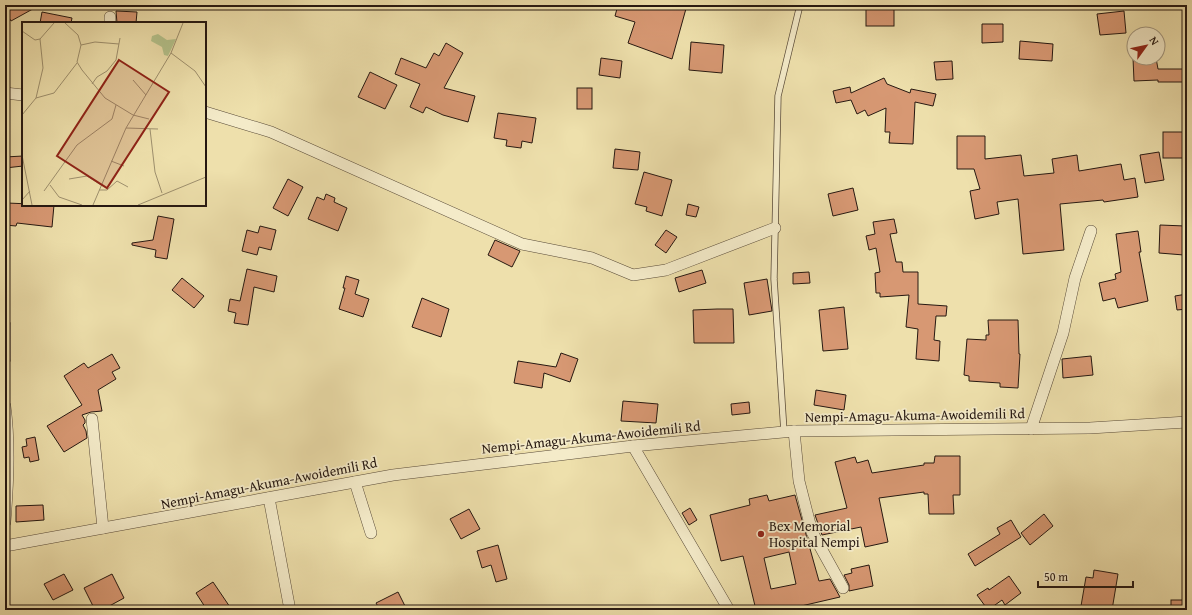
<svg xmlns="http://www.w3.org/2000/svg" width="1192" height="615" viewBox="0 0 1192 615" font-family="'Gentium Book Plus',serif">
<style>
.building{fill:#d79873;stroke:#261811;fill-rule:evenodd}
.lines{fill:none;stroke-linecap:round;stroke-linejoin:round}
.lane-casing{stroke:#584a38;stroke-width:7}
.street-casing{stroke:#584a38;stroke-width:12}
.lane{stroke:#f4ebc9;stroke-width:5.5}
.street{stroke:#f4ebc9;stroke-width:11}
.poi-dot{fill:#8f2418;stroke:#f4ebc9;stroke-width:1.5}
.labels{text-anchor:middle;stroke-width:3.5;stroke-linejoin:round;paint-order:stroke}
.street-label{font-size:14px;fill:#261811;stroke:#f4ebc9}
.poi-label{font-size:14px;fill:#261811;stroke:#f4ebc9;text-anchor:start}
.inset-road{fill:none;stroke:#9e906e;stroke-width:1}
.view{fill:#8f2418;fill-opacity:0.15;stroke:#8f2418;stroke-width:2}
.inset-edge{fill:none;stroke:#261811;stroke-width:2}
</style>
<rect width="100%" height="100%" fill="#eee0ac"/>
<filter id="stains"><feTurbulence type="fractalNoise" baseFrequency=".005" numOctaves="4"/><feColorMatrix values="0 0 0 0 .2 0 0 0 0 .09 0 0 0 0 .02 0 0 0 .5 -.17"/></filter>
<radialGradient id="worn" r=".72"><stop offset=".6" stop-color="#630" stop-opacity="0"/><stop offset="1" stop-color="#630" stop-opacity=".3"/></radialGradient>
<g class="building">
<path d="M 5,5 L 40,5 L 11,21 L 5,11 Z"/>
<path d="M 618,5 L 687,5 L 672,59 L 628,43 L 635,22 L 615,16 Z"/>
<rect x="866" y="5" width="28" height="21"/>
<path d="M 116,11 L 137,12 L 136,23 L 117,23 Z"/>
<path d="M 1124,11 L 1126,33 L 1100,35 L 1097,14 Z"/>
<path d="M 42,12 L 72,18 L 71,23 L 40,23 Z"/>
<path d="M 982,24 L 1003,24 L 1003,42 L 982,43 Z"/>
<path d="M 1020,41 L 1053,44 L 1052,61 L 1019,59 Z"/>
<path d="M 691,42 L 724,45 L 722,73 L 689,70 Z"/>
<path d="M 446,43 L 463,53 L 444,88 L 475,96 L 468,122 L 443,115 L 426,107 L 423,113 L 410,107 L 420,84 L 395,74 L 401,58 L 426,68 L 434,53 L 439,56 Z"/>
<path d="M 601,58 L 622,61 L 620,78 L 599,75 Z"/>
<path d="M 1133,58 L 1156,58 L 1158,69 L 1183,69 L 1183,82 L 1158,82 L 1158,80 L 1134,81 Z"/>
<path d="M 952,61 L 953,79 L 936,80 L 934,62 Z"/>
<path d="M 370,72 L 397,85 L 385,109 L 358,97 Z"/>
<path d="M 884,78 L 887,84 L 910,93 L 911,89 L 936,94 L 933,106 L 915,102 L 913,144 L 889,143 L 890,132 L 885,132 L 886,108 L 868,116 L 865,110 L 857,114 L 851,100 L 836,103 L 833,91 L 850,87 L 851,93 Z"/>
<rect x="577" y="88" width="15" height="21"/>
<path d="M 498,113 L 536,118 L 532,143 L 522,141 L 521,148 L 506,146 L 507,140 L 494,138 Z"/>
<rect x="1163" y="132" width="24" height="26"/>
<path d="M 957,136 L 985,136 L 985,159 L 1021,155 L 1024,176 L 1054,173 L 1052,159 L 1077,155 L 1079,171 L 1121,164 L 1124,180 L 1135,178 L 1138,197 L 1104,202 L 1103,200 L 1060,204 L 1064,250 L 1023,254 L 1018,199 L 997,202 L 999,214 L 975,219 L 970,191 L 980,189 L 974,169 L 957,169 Z"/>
<path d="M 615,149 L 640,152 L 638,170 L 613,168 Z"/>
<path d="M 1159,152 L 1164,180 L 1145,183 L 1140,155 Z"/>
<path d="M 23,156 L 23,166 L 5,168 L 5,157 Z"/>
<path d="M 644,172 L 672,180 L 662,216 L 646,211 L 647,207 L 635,204 Z"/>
<path d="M 288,179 L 303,187 L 288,216 L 273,208 Z"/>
<path d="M 853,188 L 858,210 L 833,216 L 828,194 Z"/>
<path d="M 326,194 L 335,198 L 334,202 L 347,208 L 338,231 L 308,219 L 317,197 L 324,200 Z"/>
<path d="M 7,203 L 54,205 L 52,227 L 17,223 L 16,226 L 5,225 Z"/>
<path d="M 688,204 L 699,207 L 696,217 L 686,215 Z"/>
<path d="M 158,216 L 174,219 L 167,259 L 155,257 L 156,250 L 132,245 L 132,243 L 153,240 Z"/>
<path d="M 894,219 L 897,233 L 890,234 L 896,262 L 902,262 L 903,272 L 918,272 L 918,304 L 947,306 L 946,316 L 936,316 L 934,340 L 940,341 L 939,361 L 916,359 L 918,329 L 906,327 L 909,295 L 880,297 L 880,293 L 876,293 L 875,273 L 880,272 L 876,248 L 869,250 L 866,236 L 875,234 L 873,222 Z"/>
<path d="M 1160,225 L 1185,226 L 1184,255 L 1159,253 Z"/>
<path d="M 260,226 L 276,230 L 271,250 L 259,247 L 257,255 L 242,251 L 247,230 L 258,233 Z"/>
<path d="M 666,230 L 677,237 L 666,253 L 655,245 Z"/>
<path d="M 1138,231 L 1141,252 L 1139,252 L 1148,301 L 1118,308 L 1115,298 L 1103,301 L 1099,283 L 1116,279 L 1115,274 L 1121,272 L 1116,234 Z"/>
<path d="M 495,240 L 520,251 L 512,267 L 488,255 Z"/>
<path d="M 247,269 L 277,276 L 274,292 L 254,287 L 248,325 L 234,323 L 236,313 L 228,311 L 230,299 L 240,301 Z"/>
<path d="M 702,270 L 706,283 L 679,292 L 675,278 Z"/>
<path d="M 809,272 L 810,283 L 793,284 L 793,273 Z"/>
<path d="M 346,276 L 359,280 L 355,294 L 369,299 L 363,317 L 339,309 L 345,288 L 343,288 Z"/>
<path d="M 182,278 L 204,296 L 194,308 L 172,290 Z"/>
<path d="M 767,279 L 772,311 L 749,315 L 744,283 Z"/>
<path d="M 1187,294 L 1187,309 L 1177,310 L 1175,296 Z"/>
<path d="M 422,298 L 449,309 L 441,337 L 412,327 Z"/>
<path d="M 844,307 L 848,349 L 823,351 L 819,310 Z"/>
<path d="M 717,309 L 733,309 L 734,343 L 694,343 L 693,310 Z"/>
<path d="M 988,320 L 1018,320 L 1019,354 L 1020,354 L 1018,388 L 1000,387 L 1000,383 L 969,381 L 969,376 L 964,375 L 967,339 L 986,340 L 986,335 L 989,335 Z"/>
<path d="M 561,353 L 578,359 L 570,382 L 544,373 L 542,388 L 514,383 L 518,361 L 556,367 Z"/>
<path d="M 112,354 L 120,368 L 112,372 L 116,379 L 98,390 L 102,411 L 91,412 L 82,415 L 85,420 L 85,423 L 83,425 L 86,431 L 87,438 L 64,452 L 47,426 L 82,405 L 64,376 L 84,363 L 88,368 Z"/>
<path d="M 1091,356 L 1093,375 L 1063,378 L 1062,359 Z"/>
<path d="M 816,390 L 846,395 L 844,410 L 814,405 Z"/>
<path d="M 623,401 L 658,404 L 656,423 L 621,421 Z"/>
<path d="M 749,402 L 750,413 L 732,415 L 731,404 Z"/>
<path d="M 35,437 L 39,460 L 30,462 L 29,457 L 24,458 L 22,447 L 27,446 L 26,439 Z"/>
<path d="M 935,456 L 960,456 L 960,495 L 953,495 L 954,514 L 929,514 L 928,494 L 924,494 L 924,492 L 879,498 L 888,542 L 865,547 L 861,527 L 822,535 L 815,515 L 847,508 L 835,462 L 855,457 L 857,463 L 868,460 L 872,473 L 924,465 L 924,463 L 934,463 Z"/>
<path d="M 767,495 L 769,501 L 795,495 L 819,581 L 830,579 L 840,597 L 784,610 L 756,610 L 743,556 L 721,561 L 710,515 L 750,505 L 749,499 ZM 789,552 L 796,584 L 771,589 L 764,558 Z"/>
<path d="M 43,505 L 44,520 L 16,522 L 16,506 Z"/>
<path d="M 690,508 L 697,520 L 689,525 L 682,513 Z"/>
<path d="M 469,509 L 480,529 L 461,539 L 450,519 Z"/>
<path d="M 1044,514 L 1053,526 L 1030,545 L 1021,533 Z"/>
<path d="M 1011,520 L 1021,537 L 975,566 L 968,554 L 1000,534 L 997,528 Z"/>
<path d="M 498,545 L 507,579 L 496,582 L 491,565 L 482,568 L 477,551 Z"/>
<path d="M 869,565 L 873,586 L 849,591 L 849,585 L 844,575 L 852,573 L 851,569 Z"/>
<path d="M 1094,570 L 1118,574 L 1112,610 L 1081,606 L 1086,577 L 1093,578 Z"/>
<path d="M 64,574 L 73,590 L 53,600 L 44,584 Z"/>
<path d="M 112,574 L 124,598 L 102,610 L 95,610 L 84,588 Z"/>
<path d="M 1009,576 L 1021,593 L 1005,605 L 1002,600 L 988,610 L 977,595 L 988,588 L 989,590 Z"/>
<path d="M 213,582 L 232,610 L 207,610 L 196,593 Z"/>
<path d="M 398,592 L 407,610 L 380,610 L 376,603 Z"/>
<rect x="1171" y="600" width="16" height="10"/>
</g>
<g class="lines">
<g class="lane-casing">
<path id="lane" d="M 784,432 L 774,279 L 778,96 L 800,5"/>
</g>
<g class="street-casing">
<g id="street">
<path d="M 110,17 L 110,23"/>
<path d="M 5,93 L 23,95"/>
<path d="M 205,112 L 271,132 L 522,244 L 592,258 L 633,275 L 666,270 L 775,228"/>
<path d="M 5,325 L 5,359"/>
<path d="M 5,406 C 10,444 8,483 5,522"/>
<path d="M 92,419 L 103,528"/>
<path d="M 1031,429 L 1063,333 L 1075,278 L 1091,231"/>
<path d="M 794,431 L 799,481 L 812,532 L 843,588"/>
<path d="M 633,446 L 729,610"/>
<path d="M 355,482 L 371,533"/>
<path d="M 269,498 L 290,610"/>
<path d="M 5,546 L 393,475 L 633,446 L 794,431 L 1090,428 L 1187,422"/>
</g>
</g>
<use href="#lane" class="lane"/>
<use href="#street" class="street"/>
</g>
<circle class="poi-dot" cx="761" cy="534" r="4"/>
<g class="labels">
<g class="street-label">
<text transform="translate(915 415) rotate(-1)" y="5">Nempi-Amagu-Akuma-Awoidemili Rd</text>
<text transform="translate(591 437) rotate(-6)" y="5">Nempi-Amagu-Akuma-Awoidemili Rd</text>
<text transform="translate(269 483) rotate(-11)" y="5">Nempi-Amagu-Akuma-Awoidemili Rd</text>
</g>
<g class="poi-label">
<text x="769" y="531">Bex Memorial<tspan x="769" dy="16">Hospital Nempi</tspan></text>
</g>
</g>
<g transform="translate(22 22)">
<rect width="184" height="184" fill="#eee0ac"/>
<path d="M 136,12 L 145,18 L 154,17 L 146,34 L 142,33 L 140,25 L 129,19 L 130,14 Z" fill="#b5c38c"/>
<path class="inset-road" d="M 43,1 L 56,13 L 59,23 L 55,40 L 60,48 L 83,76 L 111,93M 0,9 L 13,18 L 18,17 L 32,1M 59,23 L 73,20 L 97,22M 149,31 L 173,49 L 184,65M 111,58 L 124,73M 70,62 L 75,55 L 85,49 L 94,38 L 98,16M 14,76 L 32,71 L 55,41M 0,93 L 14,76 L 21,46 L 18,17M 111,93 L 127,97M 104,106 L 136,107M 128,107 L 133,150 L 140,171M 0,133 L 10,183M 89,139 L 102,144M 47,157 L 65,154 L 79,163M 28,163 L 37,175 L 60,183M 77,168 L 85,168 L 95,159 L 106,165M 22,169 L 55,123 L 90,97 L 94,83M 0,178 L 8,169M 71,183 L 104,106 L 149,31 L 161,1M 116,183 L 184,155"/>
<path class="view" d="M 97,38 L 147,70 L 85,166 L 35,134 Z"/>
<rect width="184" height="184" class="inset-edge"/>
</g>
<rect width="1192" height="615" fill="none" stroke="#eee0ac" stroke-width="20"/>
<rect x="6" y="6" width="1180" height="603" fill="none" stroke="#261811" stroke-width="2"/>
<rect x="10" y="10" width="1172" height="595" fill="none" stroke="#261811"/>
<g transform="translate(1146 46) rotate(57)"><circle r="19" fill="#f4ebc9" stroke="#a2977f"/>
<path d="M0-3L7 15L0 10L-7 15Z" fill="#8f2418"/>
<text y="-6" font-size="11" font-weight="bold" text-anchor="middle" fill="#261811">N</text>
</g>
<path d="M1038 581v6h95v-6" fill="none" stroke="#261811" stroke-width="2"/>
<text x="1044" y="581" font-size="12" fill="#261811" stroke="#f4ebc9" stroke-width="3" paint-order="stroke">50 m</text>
<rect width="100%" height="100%" filter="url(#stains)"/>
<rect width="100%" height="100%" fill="url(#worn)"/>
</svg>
